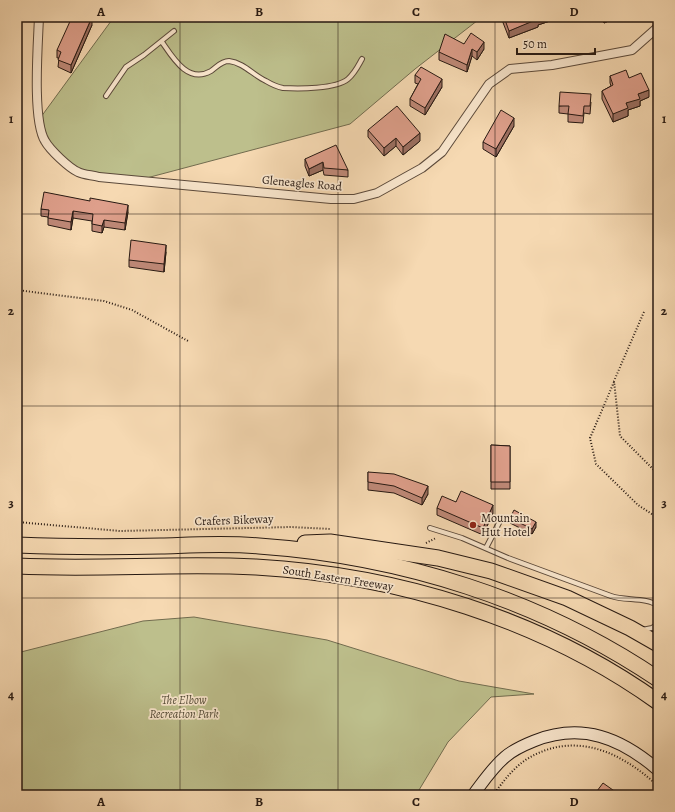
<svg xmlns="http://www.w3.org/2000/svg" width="675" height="812" viewBox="0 0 675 812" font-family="Alegreya,serif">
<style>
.green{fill:#bdbf8c;stroke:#726c4f}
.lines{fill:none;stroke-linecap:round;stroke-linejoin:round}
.service-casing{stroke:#5b493a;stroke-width:6}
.minor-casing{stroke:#5b493a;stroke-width:10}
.secondary-casing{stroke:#271912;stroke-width:13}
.motorway-casing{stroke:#271912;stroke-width:17}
.path{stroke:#271912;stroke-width:2;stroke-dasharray:1 2;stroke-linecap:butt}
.service{stroke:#f9e6cd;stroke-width:4}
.minor{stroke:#f9e6cd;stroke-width:8}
.secondary{stroke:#f9e6cd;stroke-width:11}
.motorway{stroke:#f6d9b2;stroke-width:15}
.wall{fill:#bf8978;stroke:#271912}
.shaded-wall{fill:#9b6f61;stroke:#271912}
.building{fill:#de9f8b;stroke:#271912}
.grid{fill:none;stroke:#271912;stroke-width:1;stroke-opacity:0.55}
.poi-dot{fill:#8f2418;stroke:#f9e6cd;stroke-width:1.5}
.labels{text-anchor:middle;stroke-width:3.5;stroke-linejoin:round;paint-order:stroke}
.street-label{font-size:12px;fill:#271912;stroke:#f9e6cd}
.poi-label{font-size:12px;fill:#271912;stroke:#f9e6cd;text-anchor:start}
.park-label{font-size:12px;font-style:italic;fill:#544b37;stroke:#f9e6cd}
.neatline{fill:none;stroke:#271912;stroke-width:1.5}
.grid-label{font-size:13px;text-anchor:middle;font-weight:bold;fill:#271912}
</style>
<rect width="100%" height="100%" fill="#f6d9b2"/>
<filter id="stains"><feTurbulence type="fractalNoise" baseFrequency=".005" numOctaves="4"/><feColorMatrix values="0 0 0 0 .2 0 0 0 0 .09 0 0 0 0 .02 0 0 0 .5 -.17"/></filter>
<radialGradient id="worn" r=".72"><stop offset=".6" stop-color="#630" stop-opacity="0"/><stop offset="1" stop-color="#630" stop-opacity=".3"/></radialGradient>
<g class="green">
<path d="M 114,17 L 482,17 L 415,69 L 350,124 L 139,180 L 78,172 L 44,141 L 38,121 Z"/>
<path d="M 194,617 L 327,640 L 459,681 L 534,694 L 491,697 L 448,742 L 416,795 L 17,795 L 17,653 L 143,621 Z"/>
</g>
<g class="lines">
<g class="service-casing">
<g id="service">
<path d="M 162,42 C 173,58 188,84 211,71 C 217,67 221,61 229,61 C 244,63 253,75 266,81 C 271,84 278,87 283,88 C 299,89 336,89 348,79 C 355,73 358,66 362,59"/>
<path d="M 106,96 L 126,67 L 144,55 L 174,31"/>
<path d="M 430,528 L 462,538 L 508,558 L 611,596 C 625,601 647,597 658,606"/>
<path d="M 486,548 L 500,521"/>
<path d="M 642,630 L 652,628 L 658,624"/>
</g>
</g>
<g class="minor-casing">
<path id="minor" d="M 39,17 C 38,44 32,120 45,141 C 50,150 69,168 78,172 C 84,175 92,175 99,177 L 331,199 L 354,199 L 377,193 L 422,168 L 442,152 L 489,84 L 510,69 L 552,65 L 632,50 L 658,27"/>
</g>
<g class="secondary-casing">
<path id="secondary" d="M 473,795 C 483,782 492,768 505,757 C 513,750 524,745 534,741 C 582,722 621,738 658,770"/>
</g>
<g class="motorway-casing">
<g id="motorway">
<path d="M 305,543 L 330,542 L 438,558 L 491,571 L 567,598 L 630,628 L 658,644"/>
<path d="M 17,545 C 65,547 113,547 161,546 C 194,545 226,543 259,546 C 401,556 539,599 658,679"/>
<path d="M 17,566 C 96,570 176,563 256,567 C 398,575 542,619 658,702"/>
</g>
</g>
<g class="path">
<path d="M 17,290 L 104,301 L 132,310 L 188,341"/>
<path d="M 644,312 L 614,381 L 620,436 L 658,474"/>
<path d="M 614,382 L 590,438 L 596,464 L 638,505 L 658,518"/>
<path d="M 17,522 L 120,531 L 291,527 L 331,529"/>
<path d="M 426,543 L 436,538"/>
<path d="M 493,795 C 503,782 513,768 527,759 C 575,730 621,752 658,786"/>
</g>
<use href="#service" class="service"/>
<use href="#minor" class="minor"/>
<use href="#secondary" class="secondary"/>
<use href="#motorway" class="motorway"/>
</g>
<g class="wall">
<path d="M 502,17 L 562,17 L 538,25 L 538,27 L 509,38 L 502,20 Z"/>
<path d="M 601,17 L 618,17 L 604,23 Z"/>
<path d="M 92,25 L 71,73 L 58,67 L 59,58 L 57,58 L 57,50 Z"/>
<path d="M 464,44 L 484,49 L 477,60 L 472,56 L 467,72 L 439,60 L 439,52 Z"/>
<path d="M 415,75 L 442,87 L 425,115 L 410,106 L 410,99 L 418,84 L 415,83 Z"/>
<path d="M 610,76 L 629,78 L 649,97 L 640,101 L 640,106 L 628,110 L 628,116 L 613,122 L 602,99 L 602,91 L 611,86 L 610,83 Z"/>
<path d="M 591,102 L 590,114 L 584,113 L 583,123 L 568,122 L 568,114 L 559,113 L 559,106 Z"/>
<path d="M 514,126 L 496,157 L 483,149 L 483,142 Z"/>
<path d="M 368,130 L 420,141 L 403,155 L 396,146 L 384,156 L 368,137 Z"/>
<path d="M 305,159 L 348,170 L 348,177 L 324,175 L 323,170 L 309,176 L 305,166 Z"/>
<path d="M 41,209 L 128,212 L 125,230 L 104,227 L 102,233 L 92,231 L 92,221 L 73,218 L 71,230 L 48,225 L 48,217 L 41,216 Z"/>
<path d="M 166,252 L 164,272 L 129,267 L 129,260 Z"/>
<path d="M 491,445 L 510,446 L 510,489 L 491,489 Z"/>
<path d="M 368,472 L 428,494 L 422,505 L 394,493 L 368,490 Z"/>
<path d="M 456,502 L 493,513 L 483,535 L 437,515 L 437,508 Z"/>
<path d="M 510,518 L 536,527 L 532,534 L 510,523 Z"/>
</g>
<g class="shaded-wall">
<path d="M 92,17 L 92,25 L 71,73 L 71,65 Z"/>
<path d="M 540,17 L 562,17 L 538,25 L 538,27 L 509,38 L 509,31 Z"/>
<path d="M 604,17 L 618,17 L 604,23 Z"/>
<path d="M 484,42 L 484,49 L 477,60 L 477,52 Z"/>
<path d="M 472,49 L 472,56 L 467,72 L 467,65 Z"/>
<path d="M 442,79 L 442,87 L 425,115 L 425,108 Z"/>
<path d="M 649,90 L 649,97 L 640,101 L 640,106 L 628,110 L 628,116 L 613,122 L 613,114 L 638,94 Z"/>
<path d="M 514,118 L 514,126 L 496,157 L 496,149 Z"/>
<path d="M 420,133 L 420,141 L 403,155 L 403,147 Z"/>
<path d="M 396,138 L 396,146 L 384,156 L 384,148 Z"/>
<path d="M 323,162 L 323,170 L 309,176 L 309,169 Z"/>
<path d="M 128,205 L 128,212 L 125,230 L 125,223 Z"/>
<path d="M 73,211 L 73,218 L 71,230 L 71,222 Z"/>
<path d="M 104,220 L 104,227 L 102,233 L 102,226 Z"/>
<path d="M 166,245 L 166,252 L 164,272 L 164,264 Z"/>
<path d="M 428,486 L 428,494 L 422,505 L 422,498 Z"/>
<path d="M 493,505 L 493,513 L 483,535 L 483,528 Z"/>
<path d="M 536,522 L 536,527 L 532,534 L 532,529 Z"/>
</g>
<g class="building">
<path d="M 72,17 L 92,17 L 71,65 L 58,60 L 61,52 L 57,50 Z"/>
<path d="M 504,17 L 540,17 L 538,18 L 538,19 L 509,31 Z"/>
<path d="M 471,33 L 484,42 L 477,52 L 472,49 L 467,65 L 439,52 L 445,34 L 464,44 Z"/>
<path d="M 421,67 L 442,79 L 425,108 L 410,99 L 421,79 L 415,75 Z"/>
<path d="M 626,70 L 629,78 L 641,73 L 649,90 L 638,94 L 640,99 L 626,103 L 628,108 L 613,114 L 602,91 L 613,85 L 610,76 Z"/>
<path d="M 560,92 L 591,94 L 590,106 L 584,106 L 583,116 L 568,114 L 569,106 L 559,106 Z"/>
<path d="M 397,106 L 420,133 L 403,147 L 396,138 L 384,148 L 368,130 Z"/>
<path d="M 501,110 L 514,118 L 496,149 L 483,142 Z"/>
<path d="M 336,145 L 348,170 L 324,168 L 323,162 L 309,169 L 305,159 Z"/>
<path d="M 44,192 L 90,201 L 90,198 L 128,205 L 125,223 L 104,220 L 102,226 L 92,224 L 93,214 L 73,211 L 71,222 L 48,218 L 49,210 L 41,209 Z"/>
<path d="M 131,240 L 166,245 L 164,264 L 129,260 Z"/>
<path d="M 491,445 L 510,446 L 510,482 L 491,482 Z"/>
<path d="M 368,472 L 394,474 L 428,486 L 422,498 L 394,486 L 368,482 Z"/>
<path d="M 461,491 L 493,505 L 483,528 L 437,508 L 442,496 L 456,502 Z"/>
<path d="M 514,510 L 536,522 L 532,529 L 510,518 Z"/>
<path d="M 603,783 L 620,795 L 594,795 Z"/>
</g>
<path class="grid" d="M 180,17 L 180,795M 338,17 L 338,795M 495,17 L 495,795M 17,214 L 658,214M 17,406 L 658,406M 17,598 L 658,598"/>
<circle class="poi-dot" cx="473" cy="525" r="4"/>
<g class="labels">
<g class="street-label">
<text transform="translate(302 183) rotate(5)" y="4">Gleneagles Road</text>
<text transform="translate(234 520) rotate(-2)" y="4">Crafers Bikeway</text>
<text transform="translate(338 578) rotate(9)" y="4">South Eastern Freeway</text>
</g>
<g class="poi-label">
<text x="481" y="522">Mountain<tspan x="481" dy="14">Hut Hotel</tspan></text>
</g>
<g class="park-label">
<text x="184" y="704">The Elbow<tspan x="184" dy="14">Recreation Park</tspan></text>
</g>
</g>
<rect width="675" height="812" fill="none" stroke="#f6d9b2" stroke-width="44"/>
<path d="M517 48v6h78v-6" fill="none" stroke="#271912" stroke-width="2"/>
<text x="523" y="48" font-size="12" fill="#271912" stroke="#f9e6cd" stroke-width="3" paint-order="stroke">50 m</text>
<rect x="22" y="22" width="631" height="768" class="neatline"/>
<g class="grid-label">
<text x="101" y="16">A</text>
<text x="259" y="16">B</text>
<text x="416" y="16">C</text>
<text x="574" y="16">D</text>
<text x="11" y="123">1</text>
<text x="664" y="123">1</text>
<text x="11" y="315">2</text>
<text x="664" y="315">2</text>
<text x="11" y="507">3</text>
<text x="664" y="507">3</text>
<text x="11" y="699">4</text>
<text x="664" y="699">4</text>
<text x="101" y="806">A</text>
<text x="259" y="806">B</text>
<text x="416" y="806">C</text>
<text x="574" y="806">D</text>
</g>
<rect width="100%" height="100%" filter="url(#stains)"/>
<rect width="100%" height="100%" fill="url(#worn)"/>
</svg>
